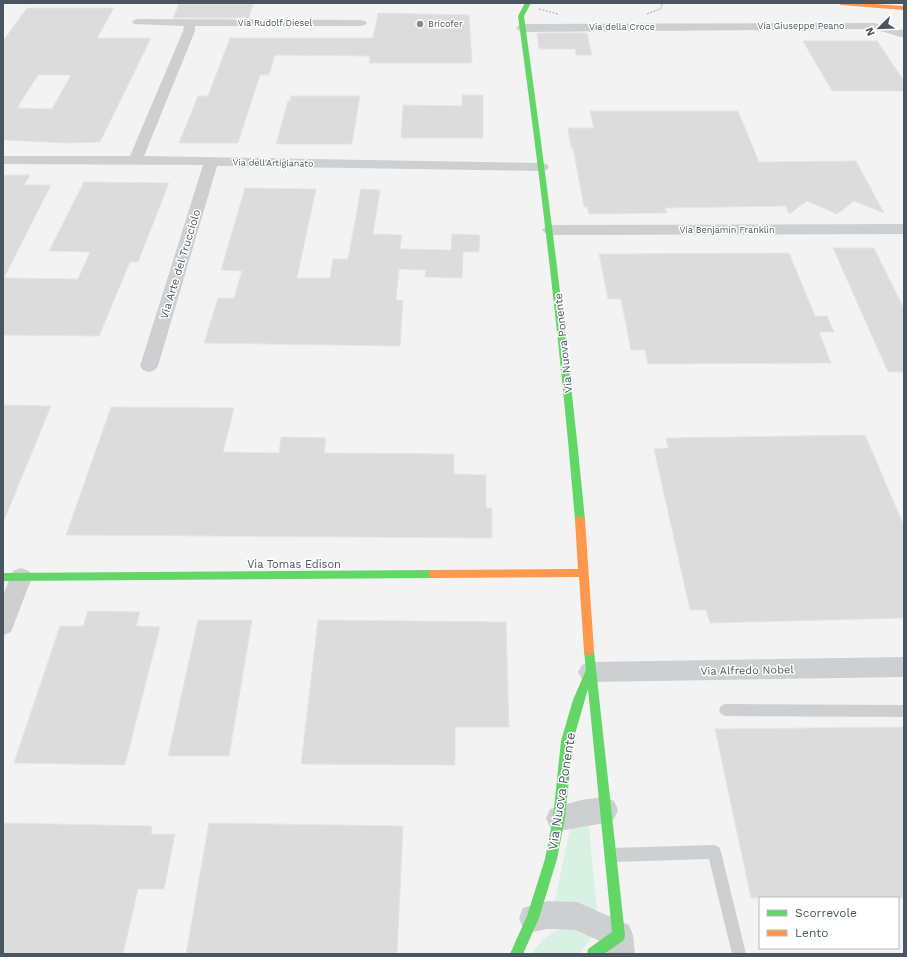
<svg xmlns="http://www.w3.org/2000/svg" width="907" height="957" viewBox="0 0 907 957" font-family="'Work Sans',sans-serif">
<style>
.green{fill:#d8f1e2}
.building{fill:#dcdcdd;stroke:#e4e5e6;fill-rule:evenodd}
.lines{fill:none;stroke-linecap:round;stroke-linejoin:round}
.path{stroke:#bbc6c3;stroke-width:1.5;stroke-dasharray:2 1.5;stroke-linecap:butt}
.lane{fill:#cdcfd1;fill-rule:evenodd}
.street{fill:#cdcfd1;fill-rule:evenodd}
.fast{fill:#63d668;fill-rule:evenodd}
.slow{fill:#ff974d;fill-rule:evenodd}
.poi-dot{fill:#848c93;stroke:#fff;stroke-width:1.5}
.labels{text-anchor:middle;stroke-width:3;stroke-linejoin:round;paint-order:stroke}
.far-street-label{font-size:9px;fill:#495560;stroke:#fff}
.far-poi-label{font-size:9px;fill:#495560;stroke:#fff;text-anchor:start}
.street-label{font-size:11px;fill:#495560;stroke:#fff}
.near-street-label{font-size:13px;fill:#495560;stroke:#fff}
</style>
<rect width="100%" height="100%" fill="#f3f3f3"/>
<g class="green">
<path d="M 571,825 L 589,827 L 597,911 L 567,901 L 554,905 Z"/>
<path d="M 573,928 L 593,936 L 579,954 L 531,954 C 545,937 551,929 573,928 Z"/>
</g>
<g class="building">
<path d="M 179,4 L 253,4 L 249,18 L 173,18 Z"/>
<path d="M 27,8 L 114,8 L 97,38 L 151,38 L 100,142 L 67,143 L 3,140 L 3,41 ZM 38,75 L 71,75 L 52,109 L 17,108 Z"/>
<path d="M 378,13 L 469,15 L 472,63 L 369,63 L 370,56 L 275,55 L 269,75 L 260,75 L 238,143 L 179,143 L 198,96 L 208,96 L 230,38 L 373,38 Z"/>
<path d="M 537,33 L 587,33 L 592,55 L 576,55 L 575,49 L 539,49 Z"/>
<path d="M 803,41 L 877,41 L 904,81 L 904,91 L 832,91 Z"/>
<path d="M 462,95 L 483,95 L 483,138 L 401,138 L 403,105 L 462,106 Z"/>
<path d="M 291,96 L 360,96 L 352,144 L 276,144 L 288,101 L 290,101 Z"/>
<path d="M 590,111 L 738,111 L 759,162 L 856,161 L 884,213 L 854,201 L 837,214 L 807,201 L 789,214 L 786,206 L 665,208 L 667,213 L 589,214 L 587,207 L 584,207 L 573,148 L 571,148 L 568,128 L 594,128 Z"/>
<path d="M 3,175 L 30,175 L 24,185 L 51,185 L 4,278 L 78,279 L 90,252 L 49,251 L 84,182 L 169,183 L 138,262 L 130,262 L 99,336 L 3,335 Z"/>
<path d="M 245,188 L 316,189 L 297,278 L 330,278 L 333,259 L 348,259 L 361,189 L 380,190 L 373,234 L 402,235 L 400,249 L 451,250 L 452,234 L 480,235 L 479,252 L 463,252 L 462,278 L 425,277 L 426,270 L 399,269 L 396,300 L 403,300 L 400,346 L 204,343 L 218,298 L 234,298 L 242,271 L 221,270 Z"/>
<path d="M 833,248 L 874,248 L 904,309 L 904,372 L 888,372 Z"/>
<path d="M 789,253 L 815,316 L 827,316 L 834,332 L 819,332 L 831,363 L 648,364 L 645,350 L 631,350 L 621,299 L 608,299 L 599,254 Z"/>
<path d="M 3,405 L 51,406 L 3,523 Z"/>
<path d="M 111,407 L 234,408 L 223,452 L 279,453 L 281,437 L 326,438 L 324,453 L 454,454 L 454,474 L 486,475 L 486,508 L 492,508 L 492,538 L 66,535 Z"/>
<path d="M 865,435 L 904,526 L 904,618 L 710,623 L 706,610 L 690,610 L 654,449 L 668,448 L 666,438 Z"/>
<path d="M 88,611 L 140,612 L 136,626 L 160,627 L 125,765 L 14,763 L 60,626 L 83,626 Z"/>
<path d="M 198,620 L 252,620 L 229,756 L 168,756 Z"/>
<path d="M 318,620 L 506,622 L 509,727 L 455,727 L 455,765 L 301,764 Z"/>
<path d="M 904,727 L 904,898 L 751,898 L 715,729 Z"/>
<path d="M 3,823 L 152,826 L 151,834 L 175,834 L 164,889 L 138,889 L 123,954 L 3,954 Z"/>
<path d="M 209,823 L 403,826 L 397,954 L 186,954 Z"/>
</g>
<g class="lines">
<g class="path">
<path d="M 539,9 L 558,14"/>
<path d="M 647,14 L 660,9 L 662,6 L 661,3"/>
</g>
<g class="lane">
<path d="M 725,704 L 904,705 L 904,717 L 725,716 L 721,714 L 719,710 L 721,706 Z"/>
<path d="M 714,845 L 719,847 L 721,852 L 746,954 L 732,954 L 709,859 L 612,862 L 607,860 L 605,855 L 607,850 L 612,848 Z"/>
</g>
<g class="street">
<path d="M 138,19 L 361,20 L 365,21 L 367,23 L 365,25 L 361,26 L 195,26 L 195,31 L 144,156 L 542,163 L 547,164 L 549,167 L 547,170 L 542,171 L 217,166 L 158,366 L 155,370 L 149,372 L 143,370 L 140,366 L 203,165 L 3,164 L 3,156 L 130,156 L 183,31 L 184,26 L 134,24 L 132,22 L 134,20 Z"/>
<path d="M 874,23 L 904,30 L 904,38 L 874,29 L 522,32 L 518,30 L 516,28 L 518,26 L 522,24 Z"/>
<path d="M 904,224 L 904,234 L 550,235 L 545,233 L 542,230 L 545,227 L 550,225 Z"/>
<path d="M 21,568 L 29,571 L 32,577 L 11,632 L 3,635 L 3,595 L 13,571 Z"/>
<path d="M 904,657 L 904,677 L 590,682 L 582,679 L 578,672 L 582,665 L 590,662 Z"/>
<path d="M 605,797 L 614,801 L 618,810 L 614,819 L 605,823 L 559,831 L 550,827 L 546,818 L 550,809 L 581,800 Z"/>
<path d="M 547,901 L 577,902 L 629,925 L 633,935 L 635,954 L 607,954 L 606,944 L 576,930 L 547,929 L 533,932 L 523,928 L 519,918 L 523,908 Z"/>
</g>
<g class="fast">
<path d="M 525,3 L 531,3 L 524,16 C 547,184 569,351 585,520 L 583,523 L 577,523 L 575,520 C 561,351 541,184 518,16 Z"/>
<path d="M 433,570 L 436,571 L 438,574 L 436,577 L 433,578 L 3,581 L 3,573 Z"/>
<path d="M 589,646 L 593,648 L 594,651 L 625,935 L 624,940 L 604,954 L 587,954 L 588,949 L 612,932 L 588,689 L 573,741 L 565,818 L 557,859 L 539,918 L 523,954 L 510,954 L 527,916 L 545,859 L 553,818 L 561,741 L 573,700 L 586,670 L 584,651 L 585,648 Z"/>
</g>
<g class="slow">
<path d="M 838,3 L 860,3 L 904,6 L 904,10 L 841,5 Z"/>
<path d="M 580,516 L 583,517 L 585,520 L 594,651 L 593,654 L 589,656 L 585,654 L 584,651 L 579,577 L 433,578 L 430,577 L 428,574 L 430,571 L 433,570 L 578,569 L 575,520 L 577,517 Z"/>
</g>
</g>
<circle class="poi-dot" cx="420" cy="24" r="4"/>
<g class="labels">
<g class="far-street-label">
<text x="275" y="26">Via Rudolf Diesel</text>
<text x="801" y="29">Via Giuseppe Peano</text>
<text x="622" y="30">Via della Croce</text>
<text transform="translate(273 163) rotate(1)" y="3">Via dell'Artigianato</text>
<text x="727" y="233">Via Benjamin Franklin</text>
</g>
<g class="far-poi-label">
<text x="428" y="27">Bricofer</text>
</g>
<g class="street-label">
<text transform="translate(180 264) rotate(-73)" y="4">Via Arte del Trucciolo</text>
<text transform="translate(563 343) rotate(-96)" y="4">Via Nuova Ponente</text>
<text x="294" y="568">Via Tomas Edison</text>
<text transform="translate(747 670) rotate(-1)" y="4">Via Alfredo Nobel</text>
</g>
<g class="near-street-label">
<text transform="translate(561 791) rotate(-81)" y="5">Via Nuova Ponente</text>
</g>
</g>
<rect width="907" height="957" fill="none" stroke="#495560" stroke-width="8"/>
<rect x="759" y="897" width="140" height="52" fill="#ffffff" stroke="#b6bbbf"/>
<rect x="767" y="910" width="20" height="6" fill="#63d668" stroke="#b6bbbf"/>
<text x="795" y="917" font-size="12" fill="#495560">Scorrevole</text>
<rect x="767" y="930" width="20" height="6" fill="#ff974d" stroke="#b6bbbf"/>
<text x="795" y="937" font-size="12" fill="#495560">Lento</text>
<g transform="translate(879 28) rotate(247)" stroke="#ffffff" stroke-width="3" paint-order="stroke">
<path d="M0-3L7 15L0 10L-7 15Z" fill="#495560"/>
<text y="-6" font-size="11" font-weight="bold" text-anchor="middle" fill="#495560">N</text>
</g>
</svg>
